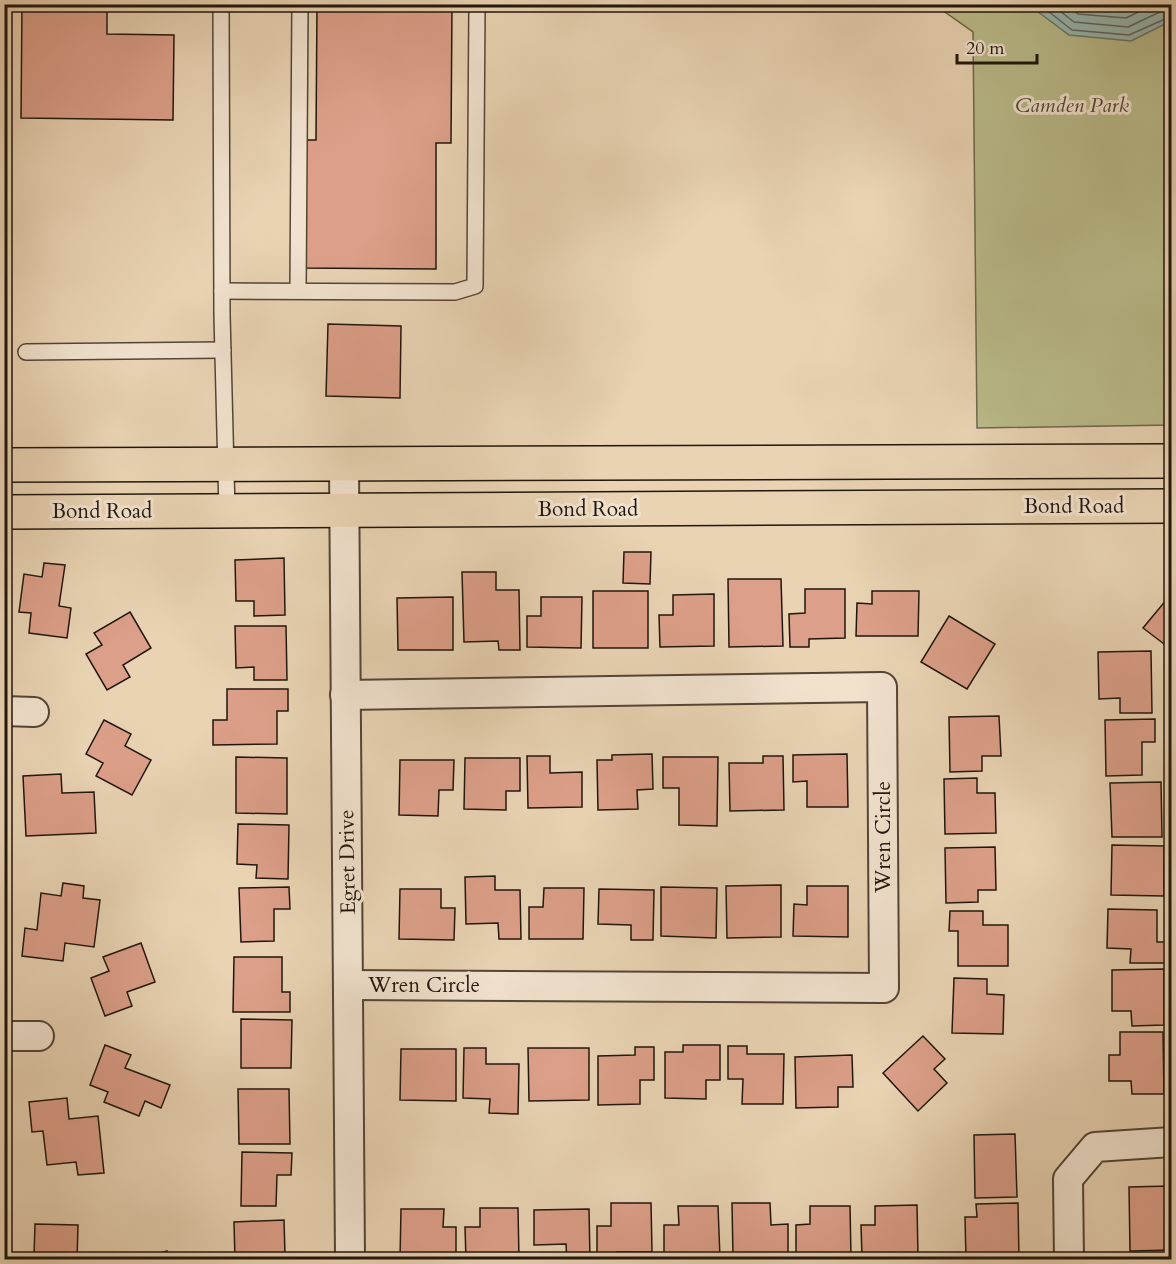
<svg xmlns="http://www.w3.org/2000/svg" width="1176" height="1264" viewBox="0 0 1176 1264" font-family="Cardo,serif">
<style>
.green{fill:#babb8a;stroke:#6e684b;stroke-width:1.5}
.water{fill:#98b7b1;stroke:#68776f;stroke-width:1.5}
.lines{fill:none;stroke-linecap:round;stroke-linejoin:round}
.shore{stroke:#5c665e;stroke-width:1.5}
.building{fill:#dc9f89;stroke:#21160c;stroke-width:1.5}
.lane-casing{stroke:#534536;stroke-width:18}
.street-casing{stroke:#534536;stroke-width:32}
.primary-casing{stroke:#21160c;stroke-width:36}
.lane{stroke:#f1e2ce;stroke-width:15}
.street{stroke:#f1e2ce;stroke-width:28}
.primary{stroke:#e9d3b3;stroke-width:33}
.labels{text-anchor:middle;stroke-width:6;stroke-linejoin:round;paint-order:stroke}
.park-label{font-size:21px;font-style:italic;fill:#4f4832;stroke:#f1e2ce}
.street-label{font-size:21px;fill:#21160c;stroke:#f1e2ce}
</style>
<rect width="100%" height="100%" fill="#e9d3b3"/>
<filter id="stains"><feTurbulence type="fractalNoise" baseFrequency=".00333" numOctaves="4"/><feColorMatrix values="0 0 0 0 .2 0 0 0 0 .09 0 0 0 0 .02 0 0 0 .5 -.17"/></filter>
<radialGradient id="worn" r=".72"><stop offset=".6" stop-color="#630" stop-opacity="0"/><stop offset="1" stop-color="#630" stop-opacity=".3"/></radialGradient>
<path class="green" d="M 935,5 L 1171,5 L 1171,425 L 977,428 L 973,32 Z"/>
<path class="water" d="M 1029,5 L 1171,5 L 1171,21 L 1131,41 L 1069,35 Z"/>
<g class="lines">
<g class="shore">
<path d="M 1039,4 L 1072,30 L 1129,35 L 1172,16"/>
<path d="M 1051,4 L 1074,22 L 1128,27 L 1164,10 L 1172,9"/>
<path d="M 1066,4 L 1078,14 L 1126,18 L 1155,4"/>
</g>
</g>
<g class="building">
<path d="M 22,4 L 107,4 L 107,34 L 174,35 L 173,120 L 21,118 Z"/>
<path d="M 317,4 L 452,4 L 451,143 L 436,143 L 436,269 L 301,268 L 302,140 L 316,140 Z"/>
<path d="M 328,324 L 401,326 L 400,398 L 326,396 Z"/>
<path d="M 624,552 L 651,552 L 650,584 L 623,583 Z"/>
<path d="M 284,558 L 285,615 L 254,616 L 254,601 L 236,601 L 235,560 Z"/>
<path d="M 44,563 L 65,565 L 59,606 L 71,608 L 67,638 L 29,633 L 31,613 L 19,612 L 24,574 L 42,577 Z"/>
<path d="M 462,572 L 496,572 L 496,590 L 519,590 L 520,650 L 499,650 L 498,641 L 464,642 Z"/>
<path d="M 728,579 L 781,579 L 783,646 L 729,647 Z"/>
<path d="M 805,589 L 845,589 L 845,638 L 809,639 L 809,647 L 790,647 L 789,614 L 805,613 Z"/>
<rect x="593" y="591" width="55" height="57"/>
<path d="M 872,591 L 919,591 L 918,636 L 856,636 L 857,603 L 872,604 Z"/>
<path d="M 1172,593 L 1172,650 L 1143,628 Z"/>
<path d="M 714,594 L 714,646 L 660,647 L 659,615 L 673,615 L 673,595 Z"/>
<path d="M 453,597 L 453,650 L 398,650 L 397,598 Z"/>
<path d="M 541,597 L 582,597 L 581,648 L 527,647 L 527,616 L 541,616 Z"/>
<path d="M 130,612 L 151,648 L 123,665 L 130,677 L 107,690 L 86,654 L 102,645 L 94,633 Z"/>
<path d="M 949,616 L 995,644 L 967,689 L 921,662 Z"/>
<path d="M 235,626 L 286,626 L 287,680 L 254,680 L 254,667 L 236,668 Z"/>
<path d="M 1151,651 L 1152,713 L 1120,713 L 1120,698 L 1099,699 L 1098,652 Z"/>
<path d="M 227,689 L 288,689 L 288,711 L 277,711 L 277,744 L 213,745 L 213,720 L 227,720 Z"/>
<path d="M 999,716 L 1001,756 L 982,756 L 982,771 L 950,772 L 949,717 Z"/>
<path d="M 1155,719 L 1155,742 L 1142,742 L 1142,775 L 1106,776 L 1105,720 Z"/>
<path d="M 104,720 L 131,734 L 125,746 L 151,760 L 132,795 L 96,776 L 103,763 L 86,754 Z"/>
<path d="M 652,754 L 653,789 L 637,790 L 638,809 L 598,810 L 597,760 L 612,760 L 612,755 Z"/>
<path d="M 847,754 L 848,807 L 807,807 L 807,781 L 793,782 L 793,755 Z"/>
<path d="M 527,756 L 550,756 L 550,773 L 582,772 L 582,807 L 528,808 Z"/>
<path d="M 763,756 L 783,756 L 784,810 L 730,811 L 729,763 L 763,763 Z"/>
<path d="M 236,757 L 287,758 L 287,814 L 236,813 Z"/>
<path d="M 663,757 L 718,757 L 717,826 L 679,825 L 679,788 L 663,788 Z"/>
<path d="M 465,758 L 520,758 L 520,791 L 506,791 L 506,810 L 464,809 Z"/>
<path d="M 400,760 L 454,760 L 453,790 L 439,790 L 438,816 L 399,815 Z"/>
<path d="M 4,769 L 8,769 L 9,798 L 4,798 Z"/>
<path d="M 61,774 L 62,793 L 94,792 L 96,833 L 26,836 L 23,776 Z"/>
<path d="M 977,778 L 977,793 L 995,793 L 996,833 L 945,834 L 944,779 Z"/>
<path d="M 1161,782 L 1162,837 L 1112,837 L 1110,783 Z"/>
<path d="M 238,824 L 289,825 L 288,879 L 256,878 L 257,865 L 237,864 Z"/>
<path d="M 1112,845 L 1164,846 L 1164,896 L 1111,895 Z"/>
<path d="M 995,847 L 996,890 L 978,890 L 978,902 L 946,903 L 945,848 Z"/>
<path d="M 495,876 L 495,890 L 520,890 L 521,939 L 499,939 L 498,923 L 466,924 L 465,877 Z"/>
<path d="M 63,883 L 84,886 L 83,898 L 100,900 L 94,947 L 65,943 L 63,961 L 22,956 L 25,928 L 37,930 L 41,893 L 61,896 Z"/>
<path d="M 781,885 L 781,937 L 727,938 L 726,886 Z"/>
<path d="M 807,886 L 848,886 L 848,937 L 793,936 L 794,904 L 807,905 Z"/>
<path d="M 289,887 L 290,909 L 274,909 L 274,941 L 241,942 L 239,888 Z"/>
<path d="M 661,887 L 717,888 L 716,938 L 661,936 Z"/>
<path d="M 544,888 L 584,888 L 583,939 L 529,939 L 529,907 L 543,907 Z"/>
<path d="M 400,889 L 441,889 L 441,908 L 455,908 L 454,940 L 399,939 Z"/>
<path d="M 599,889 L 654,890 L 653,940 L 631,940 L 631,925 L 598,924 Z"/>
<path d="M 1108,909 L 1157,910 L 1157,942 L 1165,942 L 1165,963 L 1130,963 L 1131,949 L 1107,948 Z"/>
<path d="M 950,911 L 983,911 L 983,925 L 1008,925 L 1008,966 L 958,966 L 958,931 L 949,931 Z"/>
<path d="M 141,943 L 155,982 L 127,992 L 132,1006 L 105,1016 L 91,978 L 109,971 L 103,957 Z"/>
<path d="M 234,957 L 282,957 L 282,992 L 290,992 L 290,1012 L 233,1012 Z"/>
<path d="M 1164,969 L 1164,1025 L 1132,1026 L 1131,1011 L 1112,1011 L 1112,970 Z"/>
<path d="M 954,978 L 987,979 L 987,994 L 1004,995 L 1003,1034 L 952,1033 Z"/>
<path d="M 241,1019 L 292,1020 L 291,1068 L 241,1068 Z"/>
<path d="M 1120,1032 L 1163,1032 L 1164,1094 L 1132,1094 L 1131,1081 L 1109,1081 L 1109,1055 L 1120,1055 Z"/>
<path d="M 923,1036 L 945,1059 L 934,1069 L 947,1083 L 918,1111 L 883,1073 Z"/>
<path d="M 105,1045 L 131,1055 L 125,1068 L 170,1085 L 161,1108 L 145,1101 L 139,1116 L 104,1102 L 108,1092 L 90,1085 Z"/>
<path d="M 683,1045 L 720,1045 L 720,1080 L 706,1080 L 706,1099 L 665,1098 L 665,1052 L 683,1052 Z"/>
<path d="M 728,1046 L 747,1046 L 747,1054 L 784,1054 L 783,1104 L 742,1104 L 743,1079 L 728,1079 Z"/>
<path d="M 635,1047 L 654,1047 L 654,1080 L 640,1080 L 640,1104 L 598,1105 L 598,1056 L 635,1055 Z"/>
<path d="M 464,1048 L 486,1048 L 486,1064 L 519,1064 L 518,1114 L 489,1113 L 490,1099 L 463,1098 Z"/>
<path d="M 528,1048 L 589,1048 L 589,1100 L 529,1101 Z"/>
<path d="M 401,1049 L 456,1049 L 456,1101 L 400,1100 Z"/>
<path d="M 852,1055 L 853,1087 L 838,1087 L 838,1107 L 796,1108 L 795,1057 Z"/>
<path d="M 238,1089 L 289,1089 L 290,1144 L 239,1144 Z"/>
<path d="M 67,1098 L 69,1119 L 98,1116 L 104,1173 L 78,1175 L 76,1162 L 47,1165 L 43,1131 L 32,1132 L 29,1102 Z"/>
<path d="M 1015,1134 L 1017,1197 L 975,1198 L 974,1135 Z"/>
<path d="M 242,1152 L 292,1153 L 291,1175 L 277,1175 L 276,1206 L 241,1206 Z"/>
<path d="M 1169,1186 L 1172,1250 L 1130,1251 L 1129,1187 Z"/>
<path d="M 611,1203 L 651,1203 L 652,1252 L 617,1252 L 617,1260 L 597,1260 L 597,1226 L 611,1226 Z"/>
<path d="M 732,1203 L 770,1203 L 771,1225 L 788,1224 L 788,1255 L 733,1257 Z"/>
<path d="M 1018,1203 L 1019,1259 L 966,1260 L 965,1217 L 977,1217 L 976,1204 Z"/>
<path d="M 917,1205 L 918,1256 L 862,1257 L 861,1225 L 875,1225 L 875,1206 Z"/>
<path d="M 678,1206 L 718,1206 L 720,1258 L 664,1259 L 664,1225 L 679,1225 Z"/>
<path d="M 810,1206 L 850,1206 L 851,1257 L 796,1257 L 796,1225 L 810,1224 Z"/>
<path d="M 480,1208 L 518,1208 L 519,1259 L 466,1260 L 465,1227 L 480,1227 Z"/>
<path d="M 401,1209 L 444,1209 L 443,1227 L 456,1227 L 456,1260 L 400,1259 Z"/>
<path d="M 589,1209 L 590,1260 L 567,1260 L 566,1244 L 534,1245 L 534,1210 Z"/>
<path d="M 284,1220 L 285,1255 L 291,1255 L 291,1260 L 235,1260 L 234,1222 Z"/>
<path d="M 35,1224 L 78,1225 L 77,1260 L 23,1260 L 23,1255 L 34,1256 Z"/>
<path d="M 167,1251 L 170,1260 L 139,1260 Z"/>
</g>
<g class="lines">
<g class="lane-casing">
<g id="lane">
<path d="M 221,4 L 222,315 L 227,511"/>
<path d="M 298,290 L 300,4"/>
<path d="M 222,291 L 455,292 L 475,286 L 477,4"/>
<path d="M 26,352 L 223,350"/>
</g>
</g>
<g class="street-casing">
<g id="street">
<path d="M 344,464 L 350,1260"/>
<path d="M 345,695 L 882,687 L 884,988 L 348,985"/>
<path d="M 4,711 L 34,712"/>
<path d="M 4,1036 L 39,1036"/>
<path d="M 1069,1260 L 1068,1179 L 1095,1147 L 1172,1142"/>
</g>
</g>
<g class="primary-casing">
<g id="primary">
<path d="M 4,465 L 1172,461"/>
<path d="M 4,512 L 1172,506"/>
</g>
</g>
<use href="#lane" class="lane"/>
<use href="#street" class="street"/>
<use href="#primary" class="primary"/>
</g>
<g class="labels">
<g class="park-label">
<text x="1072" y="112">Camden Park</text>
</g>
<g class="street-label">
<text x="1074" y="513">Bond Road</text>
<text x="588" y="516">Bond Road</text>
<text x="102" y="518">Bond Road</text>
<text transform="translate(883 837) rotate(-90)" y="7">Wren Circle</text>
<text transform="translate(347 862) rotate(-91)" y="7">Egret Drive</text>
<text x="424" y="992">Wren Circle</text>
</g>
</g>
<rect width="1176" height="1264" fill="none" stroke="#e9d3b3" stroke-width="24"/>
<rect x="6" y="6" width="1164" height="1252" fill="none" stroke="#21160c" stroke-width="3"/>
<rect x="12" y="12" width="1152" height="1240" fill="none" stroke="#21160c" stroke-width="1.5"/>
<path d="M957 54v9h80v-9" fill="none" stroke="#21160c" stroke-width="3"/>
<text x="966" y="54" font-size="18" fill="#21160c" stroke="#f1e2ce" stroke-width="4.5" paint-order="stroke">20 m</text>
<rect width="100%" height="100%" filter="url(#stains)"/>
<rect width="100%" height="100%" fill="url(#worn)"/>
</svg>
